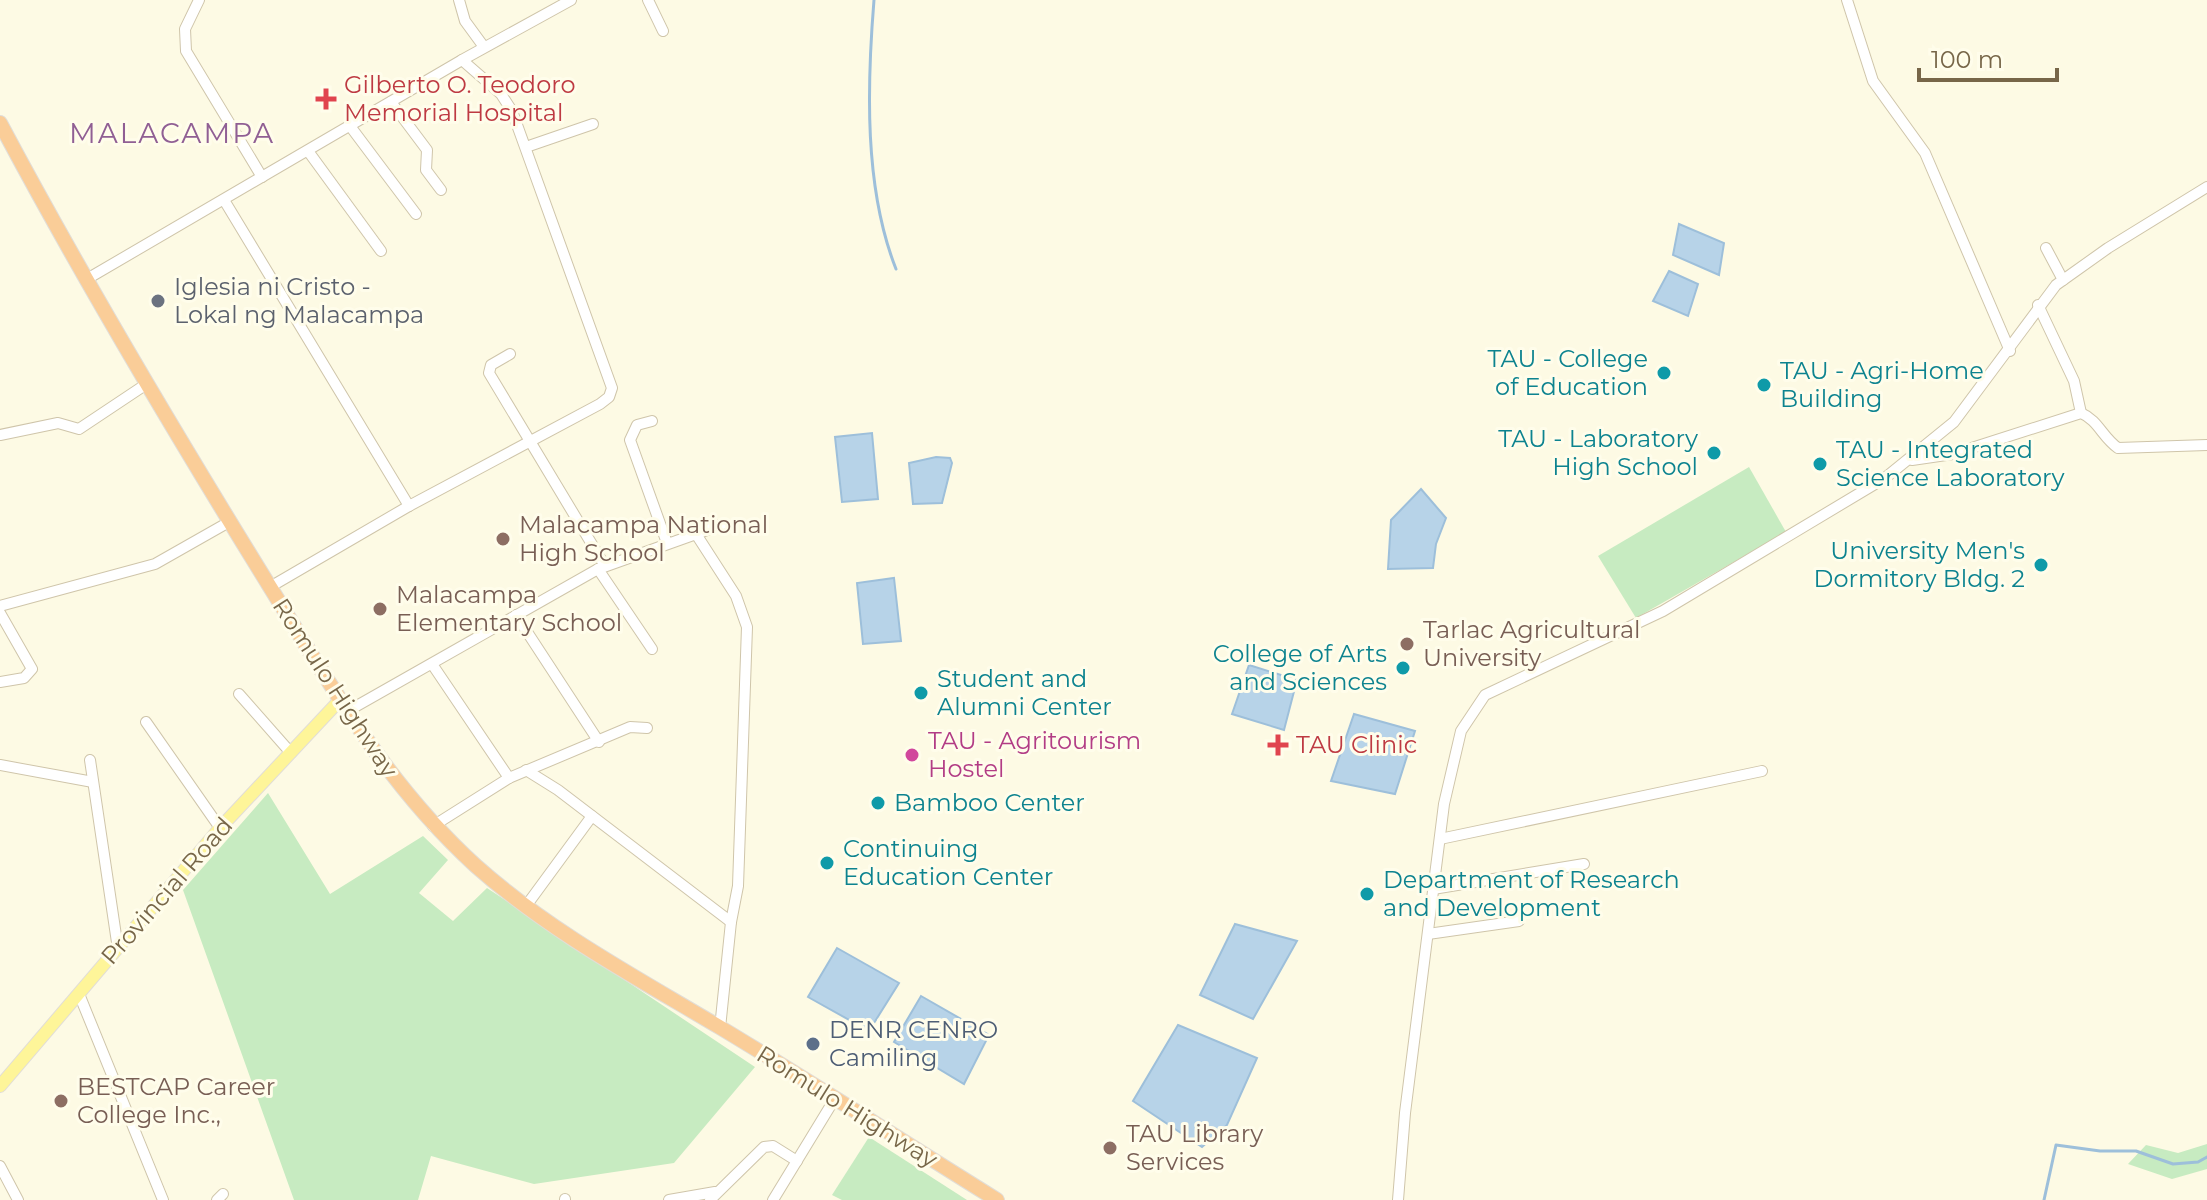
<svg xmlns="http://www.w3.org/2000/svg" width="2207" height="1200" viewBox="0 0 2207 1200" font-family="Montserrat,sans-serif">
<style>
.green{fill:#c7ebc1}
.water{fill:#b7d3e8;stroke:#9dbfda;stroke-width:2}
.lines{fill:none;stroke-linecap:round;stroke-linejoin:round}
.stream{stroke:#9dbfda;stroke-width:3}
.minor-casing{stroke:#cfc5aa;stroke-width:12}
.major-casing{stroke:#e1ddd7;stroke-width:14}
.highway-casing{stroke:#e1ddd7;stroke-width:16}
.minor{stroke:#fff;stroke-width:10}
.major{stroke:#fef599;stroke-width:12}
.highway{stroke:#facd98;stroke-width:14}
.health-dot{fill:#e0444e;stroke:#fffdeb;stroke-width:3}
.worship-dot{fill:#6b7280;stroke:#fffdeb;stroke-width:3}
.culture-dot{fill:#0f9aa8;stroke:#fffdeb;stroke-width:3}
.education-dot{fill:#8d6e63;stroke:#fffdeb;stroke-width:3}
.hotel-dot{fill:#d1479c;stroke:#fffdeb;stroke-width:3}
.service-dot{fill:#5c6f8a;stroke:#fffdeb;stroke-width:3}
.labels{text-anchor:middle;stroke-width:6;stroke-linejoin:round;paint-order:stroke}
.health-label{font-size:24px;fill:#be3a42;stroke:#fffdeb;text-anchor:start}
.worship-label{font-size:24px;fill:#5b616d;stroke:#fffdeb;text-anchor:start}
.culture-label{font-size:24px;fill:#0d838f;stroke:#fffdeb;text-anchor:start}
.education-label{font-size:24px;fill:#785e54;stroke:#fffdeb;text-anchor:start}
.street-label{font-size:24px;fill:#776648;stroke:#fffdeb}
.hotel-label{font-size:24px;fill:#b23c85;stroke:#fffdeb;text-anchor:start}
.service-label{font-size:24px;fill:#4e5e75;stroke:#fffdeb;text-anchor:start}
.quarter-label{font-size:28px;letter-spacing:2px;fill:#905f94;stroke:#fffdeb}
</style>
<rect width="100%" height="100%" fill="#fdfae4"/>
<g class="green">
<path d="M 1749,467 L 1786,532 L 1636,618 L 1598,556 Z"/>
<path d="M 268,793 L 330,894 L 423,836 L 448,860 L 419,893 L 453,921 L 487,888 L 755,1067 L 674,1163 L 534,1184 L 431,1156 L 418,1200 L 294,1200 L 183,890 Z"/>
<path d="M 869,1137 L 967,1200 L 842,1200 L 832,1195 Z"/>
<path d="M 2207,1144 L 2207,1169 L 2172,1179 L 2128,1164 L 2146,1145 L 2178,1153 Z"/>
</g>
<g class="water">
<path d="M 1679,224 L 1724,243 L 1719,275 L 1673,255 Z"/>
<path d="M 1669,271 L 1698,284 L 1688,316 L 1653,301 Z"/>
<path d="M 872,433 L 878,499 L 842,502 L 835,437 Z"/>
<path d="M 936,457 L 950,458 L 952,463 L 942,503 L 913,504 L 909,463 Z"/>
<path d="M 1421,489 L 1446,518 L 1436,544 L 1433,568 L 1388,569 L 1391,520 Z"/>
<path d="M 894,578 L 901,641 L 863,644 L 857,583 Z"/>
<path d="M 1249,665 L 1297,680 L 1284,730 L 1232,714 Z"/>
<path d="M 1354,714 L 1415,731 L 1395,794 L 1331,781 Z"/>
<path d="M 1235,924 L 1297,941 L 1253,1019 L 1200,995 Z"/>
<path d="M 837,948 L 899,983 L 869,1031 L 808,997 Z"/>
<path d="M 921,996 L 989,1035 L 964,1084 L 894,1042 Z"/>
<path d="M 1178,1025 L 1257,1058 L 1227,1125 L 1202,1147 L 1133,1101 Z"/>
</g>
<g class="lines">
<g class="stream">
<path d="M 874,0 C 867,86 864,188 896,269"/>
<path d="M 2044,1200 L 2056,1145 L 2100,1151 L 2136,1151 L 2173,1164 L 2198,1162 L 2207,1157"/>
</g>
<g class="minor-casing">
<g id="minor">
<path d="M 199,0 L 185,29 L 186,51 L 262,177"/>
<path d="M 459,0 L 465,21 L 484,47"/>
<path d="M 648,0 L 663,31"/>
<path d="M 1847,0 L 1873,81 L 1925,153 L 2010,351"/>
<path d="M 391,102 L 427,150 L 426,170 L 441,190"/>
<path d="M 350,126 L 416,214"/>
<path d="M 526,147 L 593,124"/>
<path d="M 308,151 L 381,251"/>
<path d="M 224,200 L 409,506"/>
<path d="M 2046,248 L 2063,280"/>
<path d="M 87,279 L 462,60 L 571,0"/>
<path d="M 2038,305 L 2074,381 L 2081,413"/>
<path d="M 510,354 L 491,365 L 489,373 L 605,566"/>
<path d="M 652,421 L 637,425 L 630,440 L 667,543"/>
<path d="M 0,435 L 58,423 L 79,429 L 148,383"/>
<path d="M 1912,460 L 1953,454 L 2081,413 C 2098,420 2103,438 2118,448 L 2207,445"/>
<path d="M 696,534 L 723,524"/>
<path d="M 598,569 L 652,649"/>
<path d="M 270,587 L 409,506 L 600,404 L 609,397 L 612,388 L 512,111 L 501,94 L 462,60"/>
<path d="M 0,606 L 155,564 L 229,522"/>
<path d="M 0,613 L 32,669 L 24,678 L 0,682"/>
<path d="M 516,615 L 599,742"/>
<path d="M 432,664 L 509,778"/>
<path d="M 239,694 L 291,753"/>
<path d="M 346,712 L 598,569 L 696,534 L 736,596 L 747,627 L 738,886 L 731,922 L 720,1028"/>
<path d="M 146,722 L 220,828"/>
<path d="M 90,760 L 118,949"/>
<path d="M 0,765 L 93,782"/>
<path d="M 526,770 L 558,790 L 731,922"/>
<path d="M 433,826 L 509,778 L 630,727 L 647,728"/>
<path d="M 1440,839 L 1762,771"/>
<path d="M 1433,889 L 1584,864"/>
<path d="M 526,906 L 592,816"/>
<path d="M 1428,934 L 1519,921"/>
<path d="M 79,994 L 163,1200"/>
<path d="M 0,1166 L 18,1200"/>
<path d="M 565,1199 L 565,1200"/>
<path d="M 217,1200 L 223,1194"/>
<path d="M 669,1200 L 715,1192"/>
<path d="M 710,1200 L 764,1147 L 773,1146 L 797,1161"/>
<path d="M 773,1200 L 834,1100"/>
<path d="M 1398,1200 L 1405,1113 L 1444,804 L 1461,731 L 1485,695 L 1663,611 L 1885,478 L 1954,422 L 2056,285 L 2108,248 L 2207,187"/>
</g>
</g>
<g class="major-casing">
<path id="major" d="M 0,1086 L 220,828 L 339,701"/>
</g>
<g class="highway-casing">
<path id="highway" d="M 0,123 C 84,281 176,435 270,587 C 333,689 386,784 476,866 C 549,931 637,978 721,1028 C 814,1084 905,1143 997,1200"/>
</g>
<use href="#minor" class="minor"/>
<use href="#major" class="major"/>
<use href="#highway" class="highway"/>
</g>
<g class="health-dot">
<path d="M322 87h8v8h8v8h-8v8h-8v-8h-8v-8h8z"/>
<path d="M1274 733h8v8h8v8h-8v8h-8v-8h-8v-8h8z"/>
</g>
<circle class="worship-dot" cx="158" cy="301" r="8"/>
<g class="culture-dot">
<circle cx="1664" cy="373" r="8"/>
<circle cx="1764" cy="385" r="8"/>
<circle cx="1714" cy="453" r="8"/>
<circle cx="1820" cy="464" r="8"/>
<circle cx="2041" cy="565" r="8"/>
<circle cx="1403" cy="668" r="8"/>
<circle cx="921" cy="693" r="8"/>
<circle cx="878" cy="803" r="8"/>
<circle cx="827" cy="863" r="8"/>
<circle cx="1367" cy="894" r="8"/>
</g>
<g class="education-dot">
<circle cx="503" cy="539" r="8"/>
<circle cx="380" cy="609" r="8"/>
<circle cx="1407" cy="644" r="8"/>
<circle cx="61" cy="1101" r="8"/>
<circle cx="1110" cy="1148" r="8"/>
</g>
<circle class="hotel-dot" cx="912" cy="755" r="8"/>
<circle class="service-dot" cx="813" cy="1044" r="8"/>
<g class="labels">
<g class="health-label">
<text x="344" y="93">Gilberto O. Teodoro<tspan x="344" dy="28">Memorial Hospital</tspan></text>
<text x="1296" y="753">TAU Clinic</text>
</g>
<g class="worship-label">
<text x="174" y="295">Iglesia ni Cristo -<tspan x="174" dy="28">Lokal ng Malacampa</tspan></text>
</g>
<g class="culture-label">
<text x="1648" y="367" text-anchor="end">TAU - College<tspan x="1648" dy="28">of Education</tspan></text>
<text x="1780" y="379">TAU - Agri-Home<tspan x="1780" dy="28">Building</tspan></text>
<text x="1698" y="447" text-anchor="end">TAU - Laboratory<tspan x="1698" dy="28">High School</tspan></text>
<text x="1836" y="458">TAU - Integrated<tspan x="1836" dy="28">Science Laboratory</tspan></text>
<text x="2025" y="559" text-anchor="end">University Men's<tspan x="2025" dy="28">Dormitory Bldg. 2</tspan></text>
<text x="1387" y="662" text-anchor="end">College of Arts<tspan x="1387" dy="28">and Sciences</tspan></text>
<text x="937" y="687">Student and<tspan x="937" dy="28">Alumni Center</tspan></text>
<text x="894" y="811">Bamboo Center</text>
<text x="843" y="857">Continuing<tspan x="843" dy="28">Education Center</tspan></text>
<text x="1383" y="888">Department of Research<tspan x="1383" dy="28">and Development</tspan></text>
</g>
<g class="education-label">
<text x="519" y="533">Malacampa National<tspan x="519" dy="28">High School</tspan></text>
<text x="396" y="603">Malacampa<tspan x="396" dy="28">Elementary School</tspan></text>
<text x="1423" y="638">Tarlac Agricultural<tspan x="1423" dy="28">University</tspan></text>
<text x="77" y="1095">BESTCAP Career<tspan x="77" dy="28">College Inc.,</tspan></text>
<text x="1126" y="1142">TAU Library<tspan x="1126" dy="28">Services</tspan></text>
</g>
<g class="street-label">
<text transform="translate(335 688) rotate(57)" y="8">Romulo Highway</text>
<text transform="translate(167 891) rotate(-49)" y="8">Provincial Road</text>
<text transform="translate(847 1107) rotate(32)" y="8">Romulo Highway</text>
</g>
<g class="hotel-label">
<text x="928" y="749">TAU - Agritourism<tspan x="928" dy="28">Hostel</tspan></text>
</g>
<g class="service-label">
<text x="829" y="1038">DENR CENRO<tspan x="829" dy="28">Camiling</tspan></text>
</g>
<g class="quarter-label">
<text x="172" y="143">MALACAMPA</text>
</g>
</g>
<path d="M1919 68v12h138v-12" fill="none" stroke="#776648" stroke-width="4"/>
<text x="1931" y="68" font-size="24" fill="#776648" stroke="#fffdeb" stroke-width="6" paint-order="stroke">100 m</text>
</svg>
